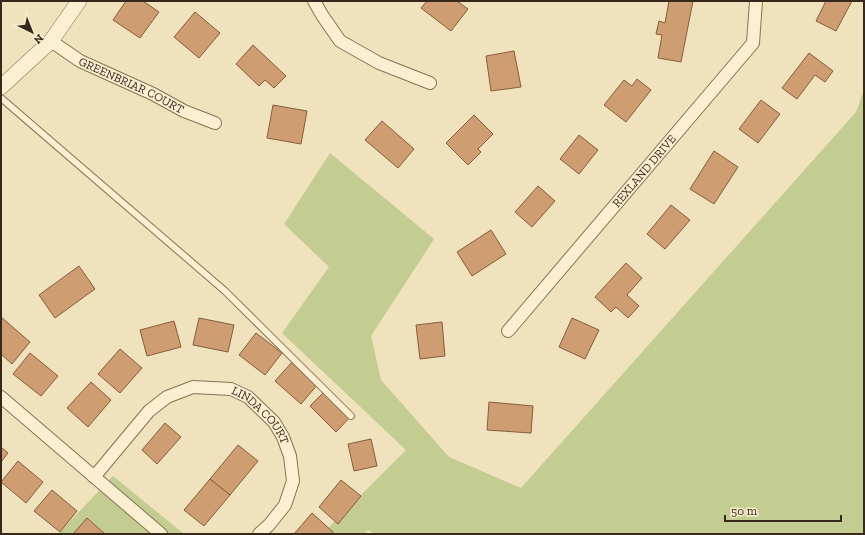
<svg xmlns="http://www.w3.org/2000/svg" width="865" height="535" viewBox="0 0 865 535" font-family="'Zilla Slab',serif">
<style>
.green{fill:#c3cd91}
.building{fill:#ce9d72;stroke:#875d3b}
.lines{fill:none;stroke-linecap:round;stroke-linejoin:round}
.service-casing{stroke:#877356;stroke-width:8}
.minor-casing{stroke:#877356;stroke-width:14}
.tertiary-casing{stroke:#877356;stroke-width:16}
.service{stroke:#faefd0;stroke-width:6}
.minor{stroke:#faefd0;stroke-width:12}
.tertiary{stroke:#faefd0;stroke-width:15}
.labels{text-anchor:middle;stroke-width:3.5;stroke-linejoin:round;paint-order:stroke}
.street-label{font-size:12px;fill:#36291b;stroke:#f6eccd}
</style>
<rect width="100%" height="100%" fill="#efe2bd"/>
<g class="green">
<path d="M 864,90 L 864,534 L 375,534 L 368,530 L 364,534 L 322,534 L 406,450 L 282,333 L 329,267 L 284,224 L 330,153 L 434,239 L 371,336 L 381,380 L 449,457 L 521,488 L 856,112 Z"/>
<path d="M 113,476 L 184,534 L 58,534 Z"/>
</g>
<g class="building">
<path d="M 126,1 L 143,1 L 159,12 L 140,38 L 113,20 Z"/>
<path d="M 427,1 L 457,1 L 468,9 L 451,31 L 421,8 Z"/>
<path d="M 669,1 L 693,1 L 681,62 L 658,58 L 662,35 L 656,34 L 659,21 L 665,23 Z"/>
<path d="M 826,1 L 852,1 L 836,31 L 816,21 Z"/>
<path d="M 195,12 L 220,33 L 199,58 L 174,37 Z"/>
<path d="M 253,45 L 286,76 L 274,88 L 265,80 L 259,86 L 236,64 Z"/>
<path d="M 514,51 L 521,87 L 491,91 L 486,56 Z"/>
<path d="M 809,53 L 833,71 L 825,82 L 815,75 L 797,99 L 782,88 Z"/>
<path d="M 637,79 L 651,90 L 626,122 L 604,105 L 624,80 L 632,86 Z"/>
<path d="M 761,100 L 780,114 L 758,143 L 739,129 Z"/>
<path d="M 273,105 L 307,111 L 301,144 L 267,138 Z"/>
<path d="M 474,115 L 493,134 L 478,149 L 481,152 L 468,165 L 446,143 Z"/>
<path d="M 382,121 L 414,149 L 398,168 L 365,140 Z"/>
<path d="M 579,135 L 598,150 L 579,174 L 560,159 Z"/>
<path d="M 714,151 L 738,167 L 714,204 L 690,189 Z"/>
<path d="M 538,186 L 555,201 L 532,227 L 515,212 Z"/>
<path d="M 671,205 L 690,220 L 665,249 L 647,234 Z"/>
<path d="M 491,230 L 506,254 L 472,276 L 457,252 Z"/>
<path d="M 626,263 L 642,278 L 627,295 L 639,306 L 628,318 L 616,307 L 611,312 L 595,297 Z"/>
<path d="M 79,266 L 95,289 L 55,318 L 39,295 Z"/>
<path d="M 1,317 L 30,342 L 12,364 L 1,354 Z"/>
<path d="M 199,318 L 234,325 L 228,352 L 193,345 Z"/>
<path d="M 572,318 L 599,330 L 585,359 L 559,347 Z"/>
<path d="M 174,321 L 181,347 L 147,356 L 140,330 Z"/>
<path d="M 442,322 L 445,356 L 420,359 L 416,325 Z"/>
<path d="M 256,333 L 282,353 L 265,375 L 239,355 Z"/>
<path d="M 120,349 L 142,368 L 120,393 L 98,374 Z"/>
<path d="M 30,353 L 58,376 L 41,396 L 13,374 Z"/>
<path d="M 292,362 L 318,384 L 301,404 L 275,381 Z"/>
<path d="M 91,382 L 111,400 L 88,427 L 67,408 Z"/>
<path d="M 326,390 L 352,415 L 336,432 L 310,406 Z"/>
<path d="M 489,402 L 533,406 L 531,433 L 487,430 Z"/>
<path d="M 165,423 L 181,437 L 157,464 L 142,450 Z"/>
<path d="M 371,439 L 377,466 L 354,471 L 348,444 Z"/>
<path d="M 238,445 L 258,461 L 230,495 L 210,479 Z"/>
<path d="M 1,447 L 8,453 L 1,462 Z"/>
<path d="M 18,461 L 43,482 L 26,503 L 1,482 Z"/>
<path d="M 210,479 L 230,495 L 204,526 L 184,510 Z"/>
<path d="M 341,480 L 361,496 L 338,524 L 319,507 Z"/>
<path d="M 52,490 L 77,511 L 60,532 L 34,511 Z"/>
<path d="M 312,513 L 333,532 L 332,534 L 294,534 Z"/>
<path d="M 87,518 L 105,534 L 73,534 Z"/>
</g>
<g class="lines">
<g class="service-casing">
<path id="service" d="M 1,98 L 225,291 L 351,416"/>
</g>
<g class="minor-casing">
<g id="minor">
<path d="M 314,1 L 322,15 L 340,41 L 379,63 L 430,83"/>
<path id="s1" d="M 51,41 L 80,61 L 153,94 L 184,111 L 215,123"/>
<path id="s2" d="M 508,331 L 753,43 L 756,1"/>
<path d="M 1,397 L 161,534"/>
<path id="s3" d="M 94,477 L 149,411 L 167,397 L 193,387 L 231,389 L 248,397 L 274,422 L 283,437 L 290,456 L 293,481 L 285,505 L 269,525 L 259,534"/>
</g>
</g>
<g class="tertiary-casing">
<path id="tertiary" d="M 1,87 L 51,41 L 79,1"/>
</g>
<use href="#service" class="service"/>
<use href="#minor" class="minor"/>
<use href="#tertiary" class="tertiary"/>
</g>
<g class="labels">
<g class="street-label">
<text dy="4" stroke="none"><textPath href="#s1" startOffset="92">GREENBRIAR COURT</textPath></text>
<text dy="4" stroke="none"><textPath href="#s2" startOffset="210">REXLAND DRIVE</textPath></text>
<text dy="4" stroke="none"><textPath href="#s3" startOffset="215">LINDA COURT</textPath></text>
</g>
</g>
<rect width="865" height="535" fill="none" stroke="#36291b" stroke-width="4"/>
<g transform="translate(32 32) rotate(137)" stroke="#f6eccd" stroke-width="3" paint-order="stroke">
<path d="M0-3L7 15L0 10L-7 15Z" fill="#36291b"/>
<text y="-6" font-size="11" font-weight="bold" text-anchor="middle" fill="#36291b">N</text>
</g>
<path d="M725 515v6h116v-6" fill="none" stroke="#36291b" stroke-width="2"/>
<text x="731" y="515" font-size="12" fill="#36291b" stroke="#f6eccd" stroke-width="3" paint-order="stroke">50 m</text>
</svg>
